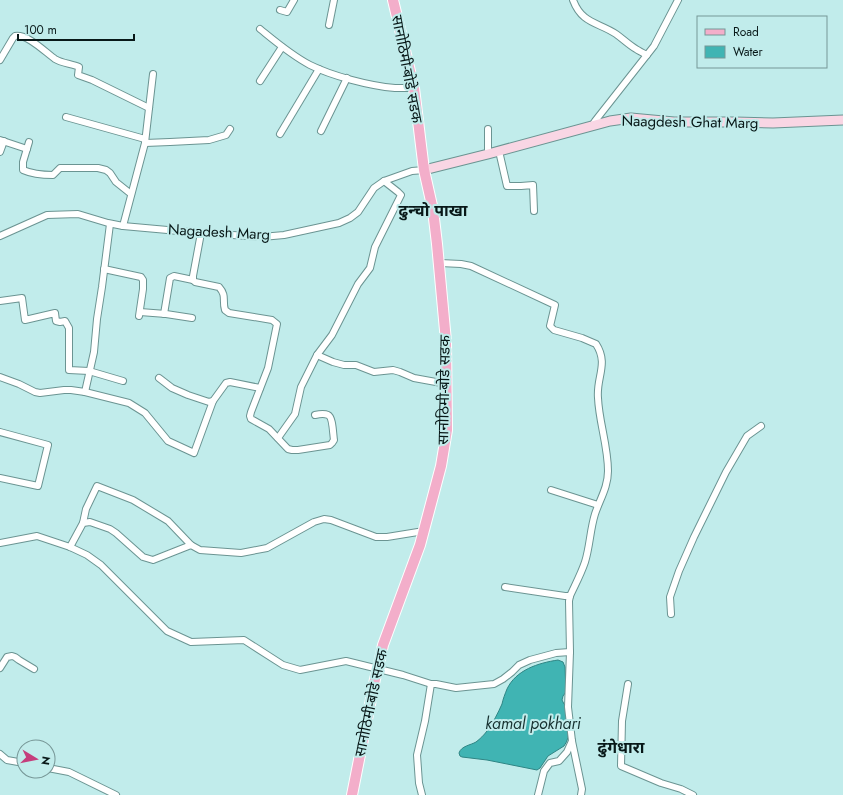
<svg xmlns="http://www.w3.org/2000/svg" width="843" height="795" viewBox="0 0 843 795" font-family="Jost,'Noto Sans Devanagari',sans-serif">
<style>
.water{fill:#40b4b3;stroke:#2f8584}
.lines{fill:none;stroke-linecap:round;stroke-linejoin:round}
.street-casing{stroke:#6b9492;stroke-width:8}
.secondary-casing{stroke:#6b9492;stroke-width:11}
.primary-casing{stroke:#fff;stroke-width:12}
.street{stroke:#fff;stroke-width:6}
.secondary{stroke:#f9d6e4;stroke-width:9}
.primary{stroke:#f3aeca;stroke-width:10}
.labels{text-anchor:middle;stroke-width:4;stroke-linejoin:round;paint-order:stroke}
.street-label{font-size:15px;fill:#081818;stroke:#c1eceb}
.neighbourhood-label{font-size:16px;font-weight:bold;fill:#081818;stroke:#c1eceb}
.water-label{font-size:16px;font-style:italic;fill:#173130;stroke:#c1eceb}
</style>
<rect width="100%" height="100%" fill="#c1eceb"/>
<path class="water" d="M 558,660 L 563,662 L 565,667 L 566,692 L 563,696 L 562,700 L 564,704 L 567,707 C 568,719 572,736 564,746 L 548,756 L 540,768 L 537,770 L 487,760 L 462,757 L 460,756 L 459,753 C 461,746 471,745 476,742 C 480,739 484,735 487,731 C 493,723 498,713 502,704 C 503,699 505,694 507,689 C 516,670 538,663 558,660 Z"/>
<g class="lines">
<g class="street-casing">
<g id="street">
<path d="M 573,0 C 582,24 598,22 616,34 C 623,39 629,45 636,49 C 639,51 643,53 647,55"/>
<path d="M 280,10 L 287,12 L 294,0"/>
<path d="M 329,25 L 334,0"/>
<path d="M 260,29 C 276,42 291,55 310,65 C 332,76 370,86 395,88 C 401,88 408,88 414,88"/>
<path d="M 0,60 L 13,38 L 15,36 C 28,34 45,52 55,59 C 61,63 72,64 79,67 L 78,75 L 92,80 L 149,108"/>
<path d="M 260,81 L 282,47"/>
<path d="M 66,117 L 145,139"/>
<path d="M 592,126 L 595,121 L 654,46 L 678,0"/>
<path d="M 321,131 L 347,78"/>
<path d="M 280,134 L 319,69"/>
<path d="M 0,140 L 27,149"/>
<path d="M 29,142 L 23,162 L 23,170 C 32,174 44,175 53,175 L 60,168 L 98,168 L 106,170 L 110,173 L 116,182 L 131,194"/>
<path d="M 145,143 L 170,142 L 209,140 L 226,135 L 230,129"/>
<path d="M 499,151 L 507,186 L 521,186 L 533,185 L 534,211"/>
<path d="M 0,152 L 4,141"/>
<path d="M 488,154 L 488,129"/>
<path d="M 123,226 L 145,143 L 153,74"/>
<path d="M 201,233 L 193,276 L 193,280 L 195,282 L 219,287 C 227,296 222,300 225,310 L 229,313 L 272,320 L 277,324 L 268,368 L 251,412 L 250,416 L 251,419 L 269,429 L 288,449 L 292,450 L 298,450 L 330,445 L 332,443 L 334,440 C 333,435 333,417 328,415 C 324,413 319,414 315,415"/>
<path d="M 0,236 L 47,215 L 78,214 L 108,223 L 123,226 L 201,233 L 262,237 L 284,235 L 339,223 L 350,218 L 358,212 L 374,188 L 384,181 L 412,171 L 424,170"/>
<path d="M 440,263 L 461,264 L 471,266 L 555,305 L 550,326 L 554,330 L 582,338 L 596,344 C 609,364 596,377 598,398 C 599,422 608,446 608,471 C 608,487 600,499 595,514 C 590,530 590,546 585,562 C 581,574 575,585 570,596 L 569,601 L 570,652 L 568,707 L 572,741 L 582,789 L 581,795"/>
<path d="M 104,269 L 141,277 L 143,280 L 143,289 L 139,316"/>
<path d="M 0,301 L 22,298 L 25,320 L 55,313 L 56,321 L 60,322 L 65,321 L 69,328 L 69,370 L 89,371 L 123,381"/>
<path d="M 140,312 L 166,314 L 192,318"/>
<path d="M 164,314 L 170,278 L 174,276 L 193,280"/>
<path d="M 317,355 L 333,362 L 344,365 L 356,365 L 374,372 L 393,370 L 400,372 L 414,378 L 447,384"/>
<path d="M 0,377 L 19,384 L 35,392 L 40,393 L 64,390 L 71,390 L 85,392 L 129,403 L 145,413 L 168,441 L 194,453 L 213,401"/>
<path d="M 159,378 L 172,388 L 188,395 L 209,402 L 213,401 L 226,383 L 230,382 L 260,388"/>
<path d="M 85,392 L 94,352 L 97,319 L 102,287 L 110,224"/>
<path d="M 0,432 L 48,445 L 38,486 L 0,478"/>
<path d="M 278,438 L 295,414 L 301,387 L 317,355 L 332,335 L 358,284 L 370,268 L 375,247 L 401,195 L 398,192 L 384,181"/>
<path d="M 551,490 L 598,505"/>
<path d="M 83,523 L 86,509 L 97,486 L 133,500 L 168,521 L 191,545"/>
<path d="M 0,543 L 37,536 L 70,547 L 87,555 L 101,565 L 167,631 L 191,642 L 244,640 L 283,665 L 300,670 L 346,661 L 403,675 L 431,684 L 436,684 L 456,688 L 494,684 L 503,679 L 512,672 L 519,665 L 530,660 L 556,653 L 570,652"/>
<path d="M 70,547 L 83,523 L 90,522 L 110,529 L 116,533 L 143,557 L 153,560 L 191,545 L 200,550 L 241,553 L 267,548 L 314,522 L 324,519 L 331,520 L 376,537 L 387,537 L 424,531"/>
<path d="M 505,587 L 565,596 L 570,596"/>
<path d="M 671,614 L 670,597 L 679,571 L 694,537 L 726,472 L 747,436 L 761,426"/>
<path d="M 0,668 L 7,657 L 12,656 L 15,657 L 19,660 L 34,669"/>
<path d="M 628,684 L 622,721 L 621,766 L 661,783 L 681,789 L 693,795"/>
<path d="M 0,754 L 7,760 L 24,763"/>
<path d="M 48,768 L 69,772 L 116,795"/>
<path d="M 422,795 L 419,783 L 417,755 L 425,721 L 431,684"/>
<path d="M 538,795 L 544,771 L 550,763 L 559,761 L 567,752 L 572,741"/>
</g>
</g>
<g class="secondary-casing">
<path id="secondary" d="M 424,170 L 488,154 L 610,121 L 631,118 L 674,122 L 735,122 L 773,123 L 843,120"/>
</g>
<g class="primary-casing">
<path id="primary" d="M 352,795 L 375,679 L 378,668 L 383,645 L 420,545 L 441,466 L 447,430 L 446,341 L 437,244 L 433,210 L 424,170 L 414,88 L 393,0"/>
</g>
<use href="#street" class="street"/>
<use href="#secondary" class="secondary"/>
<use href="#primary" class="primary"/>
</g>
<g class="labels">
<g class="street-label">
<text transform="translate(407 69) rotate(79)" y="5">सानोठिमी-बोडे सडक</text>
<text transform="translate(690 122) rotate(1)" y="5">Naagdesh Ghat Marg</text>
<text transform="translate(219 232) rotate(3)" y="5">Nagadesh Marg</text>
<text transform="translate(444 390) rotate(-89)" y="5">सानोठिमी-बोडे सडक</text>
<text transform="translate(371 703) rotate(-78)" y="5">सानोठिमी-बोडे सडक</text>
</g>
<g class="neighbourhood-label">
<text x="433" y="216">ढुन्चो पाखा</text>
<text x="621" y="753">ढुंगेधारा</text>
</g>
<g class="water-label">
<text x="533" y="729">kamal pokhari</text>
</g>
</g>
<rect x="697" y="16" width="130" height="52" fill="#c1eceb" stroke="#779797"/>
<rect x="705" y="29" width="20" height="6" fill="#f3aeca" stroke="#779797"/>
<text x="733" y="36" font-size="12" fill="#081818">Road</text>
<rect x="705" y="46" width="20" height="12" fill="#40b4b3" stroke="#779797"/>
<text x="733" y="56" font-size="12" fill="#081818">Water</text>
<g transform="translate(36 759) rotate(100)"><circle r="19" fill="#c1eceb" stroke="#779797"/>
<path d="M0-3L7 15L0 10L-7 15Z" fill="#c53e7c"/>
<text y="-6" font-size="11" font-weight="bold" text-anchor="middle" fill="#081818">N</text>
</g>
<path d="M18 34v6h116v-6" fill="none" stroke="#081818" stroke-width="2"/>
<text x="24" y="34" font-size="12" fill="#081818" stroke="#c1eceb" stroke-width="3" paint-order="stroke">100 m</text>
</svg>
